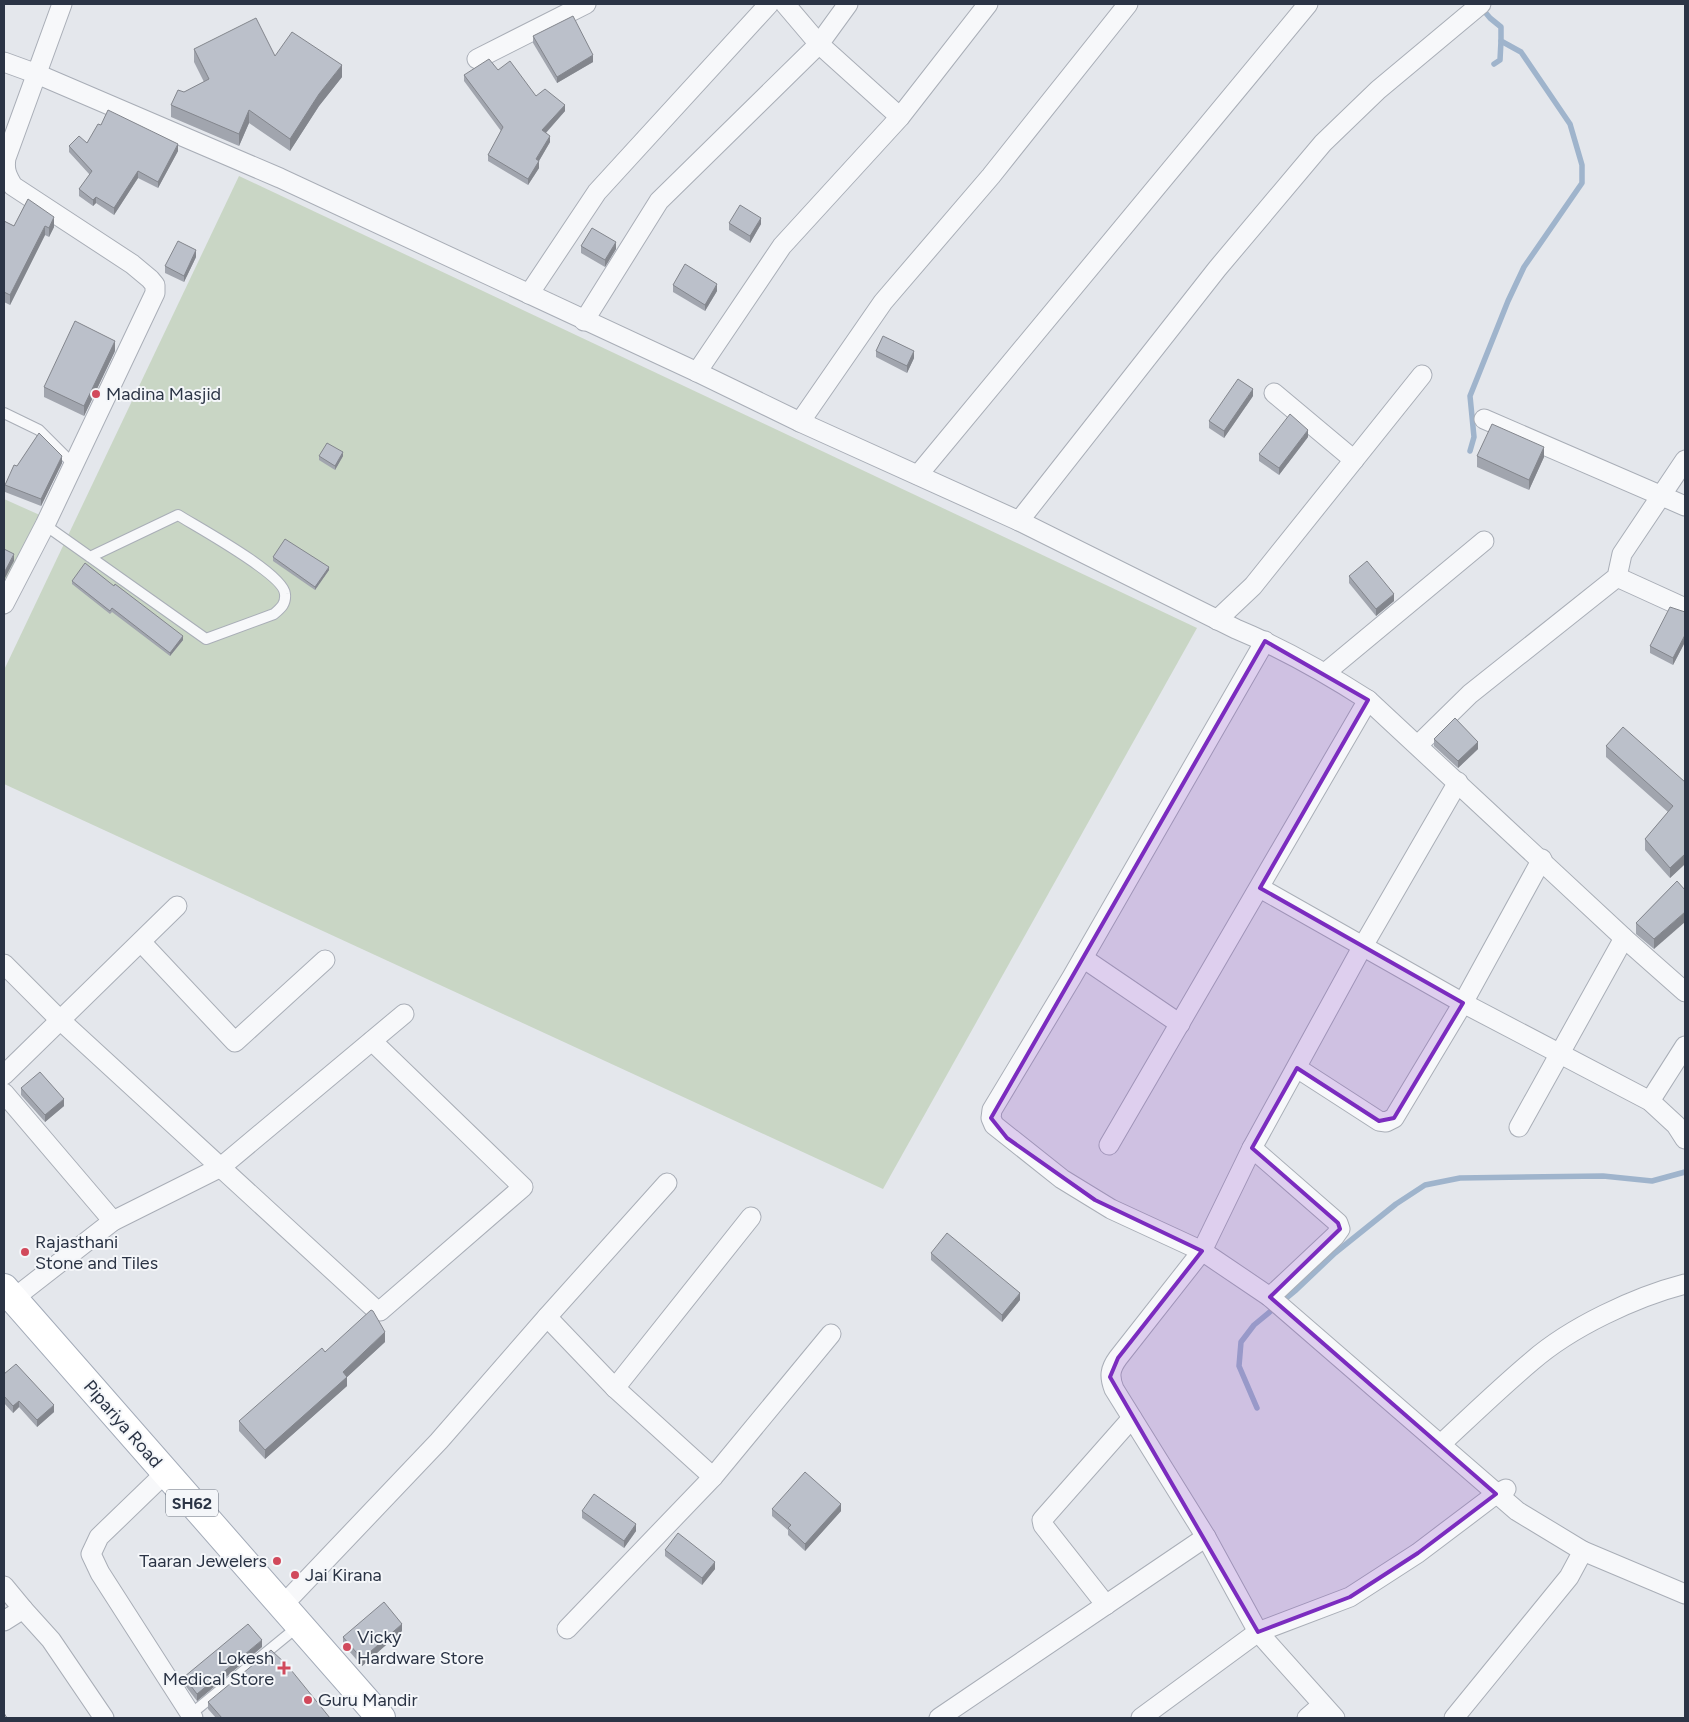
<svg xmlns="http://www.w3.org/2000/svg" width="1689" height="1722" viewBox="0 0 1689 1722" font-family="Figtree,sans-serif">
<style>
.green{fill:#c9d6c5}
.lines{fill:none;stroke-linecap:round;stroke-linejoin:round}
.stream{stroke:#9fb4cc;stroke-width:5.5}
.lane-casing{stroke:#a9aeb7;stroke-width:12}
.street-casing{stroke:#a9aeb7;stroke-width:21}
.primary-casing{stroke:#a3abb8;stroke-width:30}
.lane{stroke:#f7f8fa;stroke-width:10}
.street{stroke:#f7f8fa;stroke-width:19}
.primary{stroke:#fff;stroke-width:28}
.wall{fill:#a1a5ae}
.shaded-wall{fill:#83868d}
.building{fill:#bbc0ca;stroke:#83868d}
.marked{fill:#7b2cbf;fill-opacity:0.2;stroke:#7b2cbf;stroke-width:4;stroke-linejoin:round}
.poi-dot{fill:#d1495b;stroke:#f4f6f9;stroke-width:2}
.labels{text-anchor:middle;stroke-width:4;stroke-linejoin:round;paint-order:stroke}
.shield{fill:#f4f6f9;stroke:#676e7b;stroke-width:1}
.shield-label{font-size:16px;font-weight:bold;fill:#2b3445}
.poi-label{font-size:18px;fill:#2b3445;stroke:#f4f6f9;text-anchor:start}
.street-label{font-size:18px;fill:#2b3445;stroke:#f4f6f9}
</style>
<rect width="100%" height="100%" fill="#e4e7ec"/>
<g class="green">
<path d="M 239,176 L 1197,628 L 883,1189 L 4,784 L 4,670 Z"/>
<path d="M 4,499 L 42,516 L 4,592 Z"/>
</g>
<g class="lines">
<g class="stream">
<path d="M 1494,64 L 1500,60 L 1501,41"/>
<path d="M 1470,451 L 1474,437 L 1470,396 L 1508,301 L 1524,267 L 1582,183 L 1582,165 L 1570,124 L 1521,52 L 1501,41 L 1501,27 L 1490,18 L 1485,12"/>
<path d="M 1257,1408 L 1239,1366 L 1241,1342 L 1254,1325 L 1295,1291 L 1335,1253 L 1396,1204 L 1425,1185 L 1460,1178 L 1603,1176 L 1652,1181 L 1685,1172"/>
</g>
<g class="lane-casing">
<g id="lane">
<path d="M 4,413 L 39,430 L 73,464"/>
<path d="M 45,525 L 206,639 L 274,614 C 281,608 286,604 285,594 C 284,574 197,527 178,515 L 90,557"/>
<path d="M 191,1714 L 290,1633"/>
</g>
</g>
<g class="street-casing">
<g id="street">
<path d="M 785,4 L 819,44 L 900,117"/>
<path d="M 477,59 L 586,4"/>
<path d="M 4,62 L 37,74 L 280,178 L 697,372 L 800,422 L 1019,521 L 1236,629 C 1282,648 1326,673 1368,700 L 1624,938 L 1685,992"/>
<path d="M 529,294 L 597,192 L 769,4"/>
<path d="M 584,321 L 659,201 L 819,44 L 848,4"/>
<path d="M 697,372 L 782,246 L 900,117 L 988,4"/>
<path d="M 1274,393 L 1354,460"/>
<path d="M 1484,419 L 1685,506"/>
<path d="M 800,422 L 883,302 L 991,176 L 1128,4"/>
<path d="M 918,475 L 1308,4"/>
<path d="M 1019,521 L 1217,269 L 1323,143 L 1378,90 L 1481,4"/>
<path d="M 1617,577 L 1685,608"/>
<path d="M 4,604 L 45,525 L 155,293 L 155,285 L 150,279 L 132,264 L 13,186 C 7,176 4,170 6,158 L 62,4"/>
<path d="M 1217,620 L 1253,586 L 1422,375"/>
<path d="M 1265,641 L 1072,977 L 992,1110 L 991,1118 L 994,1125 L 1062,1179 L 1111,1209 L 1202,1251 L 1270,1297 L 1517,1511 L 1583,1551 L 1685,1594"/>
<path d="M 1325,673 L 1484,541"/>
<path d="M 1418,745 L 1470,694 L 1617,577 L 1622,554 L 1685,460"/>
<path d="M 1260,888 L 1463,1003 L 1650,1101 L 1676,1125 L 1685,1139"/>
<path d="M 141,942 L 235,1042 L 325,960"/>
<path d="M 1083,958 L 1180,1024"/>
<path d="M 4,964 L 59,1019 L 375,1309 L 380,1311 L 523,1187 L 372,1041"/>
<path d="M 1297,1068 L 1379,1121 L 1386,1122 L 1394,1118 L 1463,1003 L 1542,859"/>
<path d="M 4,1075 L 177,906"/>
<path d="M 4,1093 L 113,1221"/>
<path d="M 1650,1101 L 1685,1046"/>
<path d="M 1519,1127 L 1624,938"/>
<path d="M 1109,1145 L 1368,700"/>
<path d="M 1252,1148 L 1338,1223 L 1340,1229 L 1335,1236 L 1270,1297"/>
<path d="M 13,1299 L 113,1221 L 221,1167 L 404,1014"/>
<path d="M 547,1317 L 615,1388 L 713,1477"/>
<path d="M 615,1388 L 751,1217"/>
<path d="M 1441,1444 C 1471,1416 1501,1387 1532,1361 C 1571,1327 1635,1297 1685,1284"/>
<path d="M 157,1481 L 99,1537 L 91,1554 L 100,1573 L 193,1718"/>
<path d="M 4,1586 L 23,1609 L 4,1621"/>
<path d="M 1106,1605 L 1043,1525 L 1042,1520 L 1132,1418"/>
<path d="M 282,1606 L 439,1441 L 547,1317 L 667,1183"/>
<path d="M 23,1609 L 51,1640 L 104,1718"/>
<path d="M 567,1629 L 713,1477 L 831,1334"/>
<path d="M 939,1718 L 1206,1537"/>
<path d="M 1141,1718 L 1258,1632 L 1350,1597 L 1418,1553 L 1496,1494 L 1506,1489"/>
<path d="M 1307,1718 L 1322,1705"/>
<path d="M 1335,1718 L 1258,1632 L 1206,1537 L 1114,1389 C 1109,1376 1110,1369 1118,1358 L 1202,1251 L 1252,1148 L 1359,953 L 1458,782"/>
<path d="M 1454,1718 L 1569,1577 L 1583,1551"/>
</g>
</g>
<g class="primary-casing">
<path id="primary" d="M 4,1288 L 381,1718"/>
</g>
<use href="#lane" class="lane"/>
<use href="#street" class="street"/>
<use href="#primary" class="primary"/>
</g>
<g class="wall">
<path d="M 533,36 L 593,62 L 557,83 L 533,43 Z"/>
<path d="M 194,49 L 275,56 L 342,77 L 319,106 L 290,151 L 249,123 L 239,146 L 171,117 L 171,105 L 184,92 L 204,82 L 194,62 Z"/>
<path d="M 498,70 L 536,96 L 565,111 L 546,133 L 550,142 L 539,161 L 539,168 L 528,185 L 488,161 L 488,155 L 501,131 L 464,81 L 464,75 Z"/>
<path d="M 101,125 L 178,151 L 158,188 L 138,178 L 114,215 L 96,203 L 93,206 L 79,196 L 79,189 L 90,175 L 69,152 L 69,146 L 87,143 Z"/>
<path d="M 28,199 L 54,227 L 49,237 L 45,235 L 10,305 L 4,302 L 4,221 L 14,226 Z"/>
<path d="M 729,223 L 761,224 L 750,243 L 729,230 Z"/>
<path d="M 581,246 L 616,249 L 605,267 L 581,253 Z"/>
<path d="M 196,257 L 184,282 L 165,273 L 165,266 Z"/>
<path d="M 673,285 L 717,291 L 705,311 L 673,292 Z"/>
<path d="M 115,351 L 84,416 L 44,397 L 44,387 Z"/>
<path d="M 876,351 L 914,358 L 907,373 L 876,357 Z"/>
<path d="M 1253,396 L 1224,438 L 1209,428 L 1209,421 Z"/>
<path d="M 1308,437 L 1279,475 L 1259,461 L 1259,454 Z"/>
<path d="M 319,456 L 343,456 L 335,470 L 319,460 Z"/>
<path d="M 1477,456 L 1544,457 L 1529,490 L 1477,467 Z"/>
<path d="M 62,463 L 41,506 L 5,492 L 5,485 L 17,466 Z"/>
<path d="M 273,557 L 329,570 L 315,590 L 273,561 Z"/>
<path d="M 1349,576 L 1394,601 L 1376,616 L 1349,583 Z"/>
<path d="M 72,581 L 183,640 L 170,656 L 112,612 L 110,614 L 72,584 Z"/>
<path d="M 1685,612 L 1685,642 L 1673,665 L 1650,653 L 1650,646 Z"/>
<path d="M 1434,739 L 1478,749 L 1458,768 L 1434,746 Z"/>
<path d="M 1606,746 L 1685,782 L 1685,864 L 1670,878 L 1645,850 L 1645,839 L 1668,812 L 1606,757 Z"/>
<path d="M 1677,881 L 1654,949 L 1636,934 L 1636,923 Z"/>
<path d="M 21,1088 L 64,1106 L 45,1122 L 21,1095 Z"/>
<path d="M 931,1253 L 1020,1300 L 1002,1322 L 931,1260 Z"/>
<path d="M 385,1342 L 347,1377 L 347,1386 L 265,1459 L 239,1431 L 239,1421 L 325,1352 Z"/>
<path d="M 4,1374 L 54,1412 L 37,1427 L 19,1407 L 13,1413 L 4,1403 Z"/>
<path d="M 772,1509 L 841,1511 L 805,1551 L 788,1535 L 788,1530 L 772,1516 Z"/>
<path d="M 582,1511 L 636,1531 L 624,1548 L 582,1518 Z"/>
<path d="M 665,1550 L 715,1569 L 702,1585 L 665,1556 Z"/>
<path d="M 402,1631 L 362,1666 L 343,1644 L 343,1637 Z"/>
<path d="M 262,1647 L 197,1701 L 184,1684 L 184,1677 Z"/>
<path d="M 208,1702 L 330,1718 L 216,1718 L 208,1709 Z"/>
</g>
<g class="shaded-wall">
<path d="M 593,55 L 593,62 L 557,83 L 557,77 Z"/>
<path d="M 342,65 L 342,77 L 319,106 L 290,151 L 290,139 L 319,94 Z"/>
<path d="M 565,105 L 565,111 L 542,137 L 542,130 Z"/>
<path d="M 249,110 L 249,123 L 239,146 L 239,134 Z"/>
<path d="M 550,136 L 550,142 L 536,166 L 536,159 Z"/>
<path d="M 178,144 L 178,151 L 158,188 L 158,182 Z"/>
<path d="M 539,161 L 539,168 L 528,185 L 528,179 Z"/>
<path d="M 138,171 L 138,178 L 114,215 L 114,208 Z"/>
<path d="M 96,197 L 96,203 L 93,206 L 93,200 Z"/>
<path d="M 54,217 L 54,227 L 49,237 L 49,228 Z"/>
<path d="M 761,218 L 761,224 L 750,243 L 750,236 Z"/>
<path d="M 45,226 L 45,235 L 10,305 L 10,295 Z"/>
<path d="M 616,242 L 616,249 L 605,267 L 605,260 Z"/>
<path d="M 196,250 L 196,257 L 184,282 L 184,276 Z"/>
<path d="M 717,284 L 717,291 L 705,311 L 705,305 Z"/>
<path d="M 115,341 L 115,351 L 84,416 L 84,406 Z"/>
<path d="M 914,351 L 914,358 L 907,373 L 907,366 Z"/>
<path d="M 1253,389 L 1253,396 L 1224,438 L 1224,431 Z"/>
<path d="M 1308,430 L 1308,437 L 1279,475 L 1279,468 Z"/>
<path d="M 1544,447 L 1544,457 L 1529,490 L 1529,480 Z"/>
<path d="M 343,452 L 343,456 L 335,470 L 335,466 Z"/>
<path d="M 62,456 L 62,463 L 41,506 L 41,499 Z"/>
<path d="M 14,554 L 14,561 L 4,580 L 4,573 Z"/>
<path d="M 329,567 L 329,570 L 315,590 L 315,587 Z"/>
<path d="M 1394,594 L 1394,601 L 1376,616 L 1376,609 Z"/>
<path d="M 1685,635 L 1685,642 L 1673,665 L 1673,658 Z"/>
<path d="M 183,636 L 183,640 L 170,656 L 170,653 Z"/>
<path d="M 1478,742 L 1478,749 L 1458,768 L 1458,761 Z"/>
<path d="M 1685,854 L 1685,864 L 1670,878 L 1670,868 Z"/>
<path d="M 1685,912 L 1685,922 L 1654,949 L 1654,939 Z"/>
<path d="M 64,1099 L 64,1106 L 45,1122 L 45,1115 Z"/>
<path d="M 1020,1293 L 1020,1300 L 1002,1322 L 1002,1315 Z"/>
<path d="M 385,1332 L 385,1342 L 345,1379 L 347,1377 L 347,1386 L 265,1459 L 265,1450 L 343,1372 Z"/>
<path d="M 19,1401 L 19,1407 L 13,1413 L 13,1406 Z"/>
<path d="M 54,1405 L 54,1412 L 37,1427 L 37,1420 Z"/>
<path d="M 841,1504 L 841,1511 L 805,1551 L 805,1544 Z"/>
<path d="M 636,1524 L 636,1531 L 624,1548 L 624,1541 Z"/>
<path d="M 715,1562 L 715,1569 L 702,1585 L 702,1578 Z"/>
<path d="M 402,1624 L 402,1631 L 362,1666 L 362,1659 Z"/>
<path d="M 262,1640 L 262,1647 L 197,1701 L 197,1694 Z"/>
</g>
<g class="building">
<path d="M 573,16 L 593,55 L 557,77 L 533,36 Z"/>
<path d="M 256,18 L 275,56 L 292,32 L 342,65 L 319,94 L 290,139 L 249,110 L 239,134 L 171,105 L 178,90 L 184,92 L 209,79 L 194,49 Z"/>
<path d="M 489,59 L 498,70 L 510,61 L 536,96 L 545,89 L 565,105 L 542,130 L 550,136 L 536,159 L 539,161 L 528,179 L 488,155 L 503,127 L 464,75 Z"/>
<path d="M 108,110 L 178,144 L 158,182 L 138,171 L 114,208 L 96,197 L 93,200 L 79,189 L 92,171 L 69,146 L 79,136 L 87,143 L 98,124 L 101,125 Z"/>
<path d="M 28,199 L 54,217 L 49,228 L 45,226 L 10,295 L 4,292 L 4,221 L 14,226 Z"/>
<path d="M 740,205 L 761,218 L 750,236 L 729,223 Z"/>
<path d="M 592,228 L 616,242 L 605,260 L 581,246 Z"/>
<path d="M 178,241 L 196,250 L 184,276 L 165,266 Z"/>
<path d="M 685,264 L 717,284 L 705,305 L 673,285 Z"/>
<path d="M 75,321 L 115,341 L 84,406 L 44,387 Z"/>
<path d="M 883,336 L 914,351 L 907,366 L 876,351 Z"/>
<path d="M 1238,379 L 1253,389 L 1224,431 L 1209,421 Z"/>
<path d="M 1290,414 L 1308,430 L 1279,468 L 1259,454 Z"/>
<path d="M 1492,424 L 1544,447 L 1529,480 L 1477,456 Z"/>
<path d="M 39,433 L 62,456 L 41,499 L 5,485 L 14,465 L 17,466 Z"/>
<path d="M 327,443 L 343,452 L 335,466 L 319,456 Z"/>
<path d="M 285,539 L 329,567 L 315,587 L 273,557 Z"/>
<path d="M 4,549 L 14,554 L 4,573 Z"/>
<path d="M 1367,561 L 1394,594 L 1376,609 L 1349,576 Z"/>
<path d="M 85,563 L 114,586 L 115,584 L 183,636 L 170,653 L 112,608 L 110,611 L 72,581 Z"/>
<path d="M 1670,607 L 1685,612 L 1685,635 L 1673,658 L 1650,646 Z"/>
<path d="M 1455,718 L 1478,742 L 1458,761 L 1434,739 Z"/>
<path d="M 1623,727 L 1685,782 L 1685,854 L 1670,868 L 1645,839 L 1673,806 L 1606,746 Z"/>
<path d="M 1677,881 L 1685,890 L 1685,912 L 1654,939 L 1636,923 Z"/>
<path d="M 40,1072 L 64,1099 L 45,1115 L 21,1088 Z"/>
<path d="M 947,1233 L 1020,1293 L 1002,1315 L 931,1253 Z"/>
<path d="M 371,1310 L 373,1311 L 385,1332 L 343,1372 L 347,1377 L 265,1450 L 239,1421 L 322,1348 L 325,1352 Z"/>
<path d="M 16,1364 L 54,1405 L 37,1420 L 19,1401 L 13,1406 L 4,1396 L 4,1374 Z"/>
<path d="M 805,1472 L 841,1504 L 805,1544 L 788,1528 L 791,1525 L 772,1509 Z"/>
<path d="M 594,1494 L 636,1524 L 624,1541 L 582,1511 Z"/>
<path d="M 678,1533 L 715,1562 L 702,1578 L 665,1550 Z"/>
<path d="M 384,1602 L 402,1624 L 362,1659 L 343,1637 Z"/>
<path d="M 248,1624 L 262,1640 L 197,1694 L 184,1677 Z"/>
<path d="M 271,1650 L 287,1665 L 330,1718 L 222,1718 L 208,1702 Z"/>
<path d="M 4,1713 L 7,1718 L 4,1718 Z"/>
</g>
<path class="marked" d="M 1265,641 L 1368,700 L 1260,888 L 1463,1003 L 1394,1118 L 1379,1121 L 1297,1068 L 1252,1148 L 1338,1223 L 1340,1229 L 1270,1297 L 1496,1494 L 1418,1553 L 1350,1597 L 1258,1632 L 1110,1377 L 1118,1358 L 1202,1251 L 1095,1200 L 1007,1138 L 991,1118 Z"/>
<g class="poi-dot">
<circle cx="96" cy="394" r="5"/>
<circle cx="25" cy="1252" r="5"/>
<circle cx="277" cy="1561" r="5"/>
<circle cx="295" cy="1575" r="5"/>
<circle cx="347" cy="1647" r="5"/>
<path d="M281.5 1660.5h5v5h5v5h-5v5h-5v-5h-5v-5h5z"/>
<circle cx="308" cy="1700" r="5"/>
</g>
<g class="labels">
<rect class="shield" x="166" y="1489.5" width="52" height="27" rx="4"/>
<g class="shield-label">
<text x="192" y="1509">SH62</text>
</g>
<g class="poi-label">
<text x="106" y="400">Madina Masjid</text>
<text x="35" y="1248">Rajasthani<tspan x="35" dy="21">Stone and Tiles</tspan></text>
<text x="267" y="1567" text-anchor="end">Taaran Jewelers</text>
<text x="305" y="1581">Jai Kirana</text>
<text x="357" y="1643">Vicky<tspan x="357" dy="21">Hardware Store</tspan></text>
<text x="274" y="1664" text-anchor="end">Lokesh<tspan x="274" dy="21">Medical Store</tspan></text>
<text x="318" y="1706">Guru Mandir</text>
</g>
<g class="street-label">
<text transform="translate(123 1424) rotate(49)" y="6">Pipariya Road</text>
</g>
</g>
<rect width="1689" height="1722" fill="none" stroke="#2b3445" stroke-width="10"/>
</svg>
